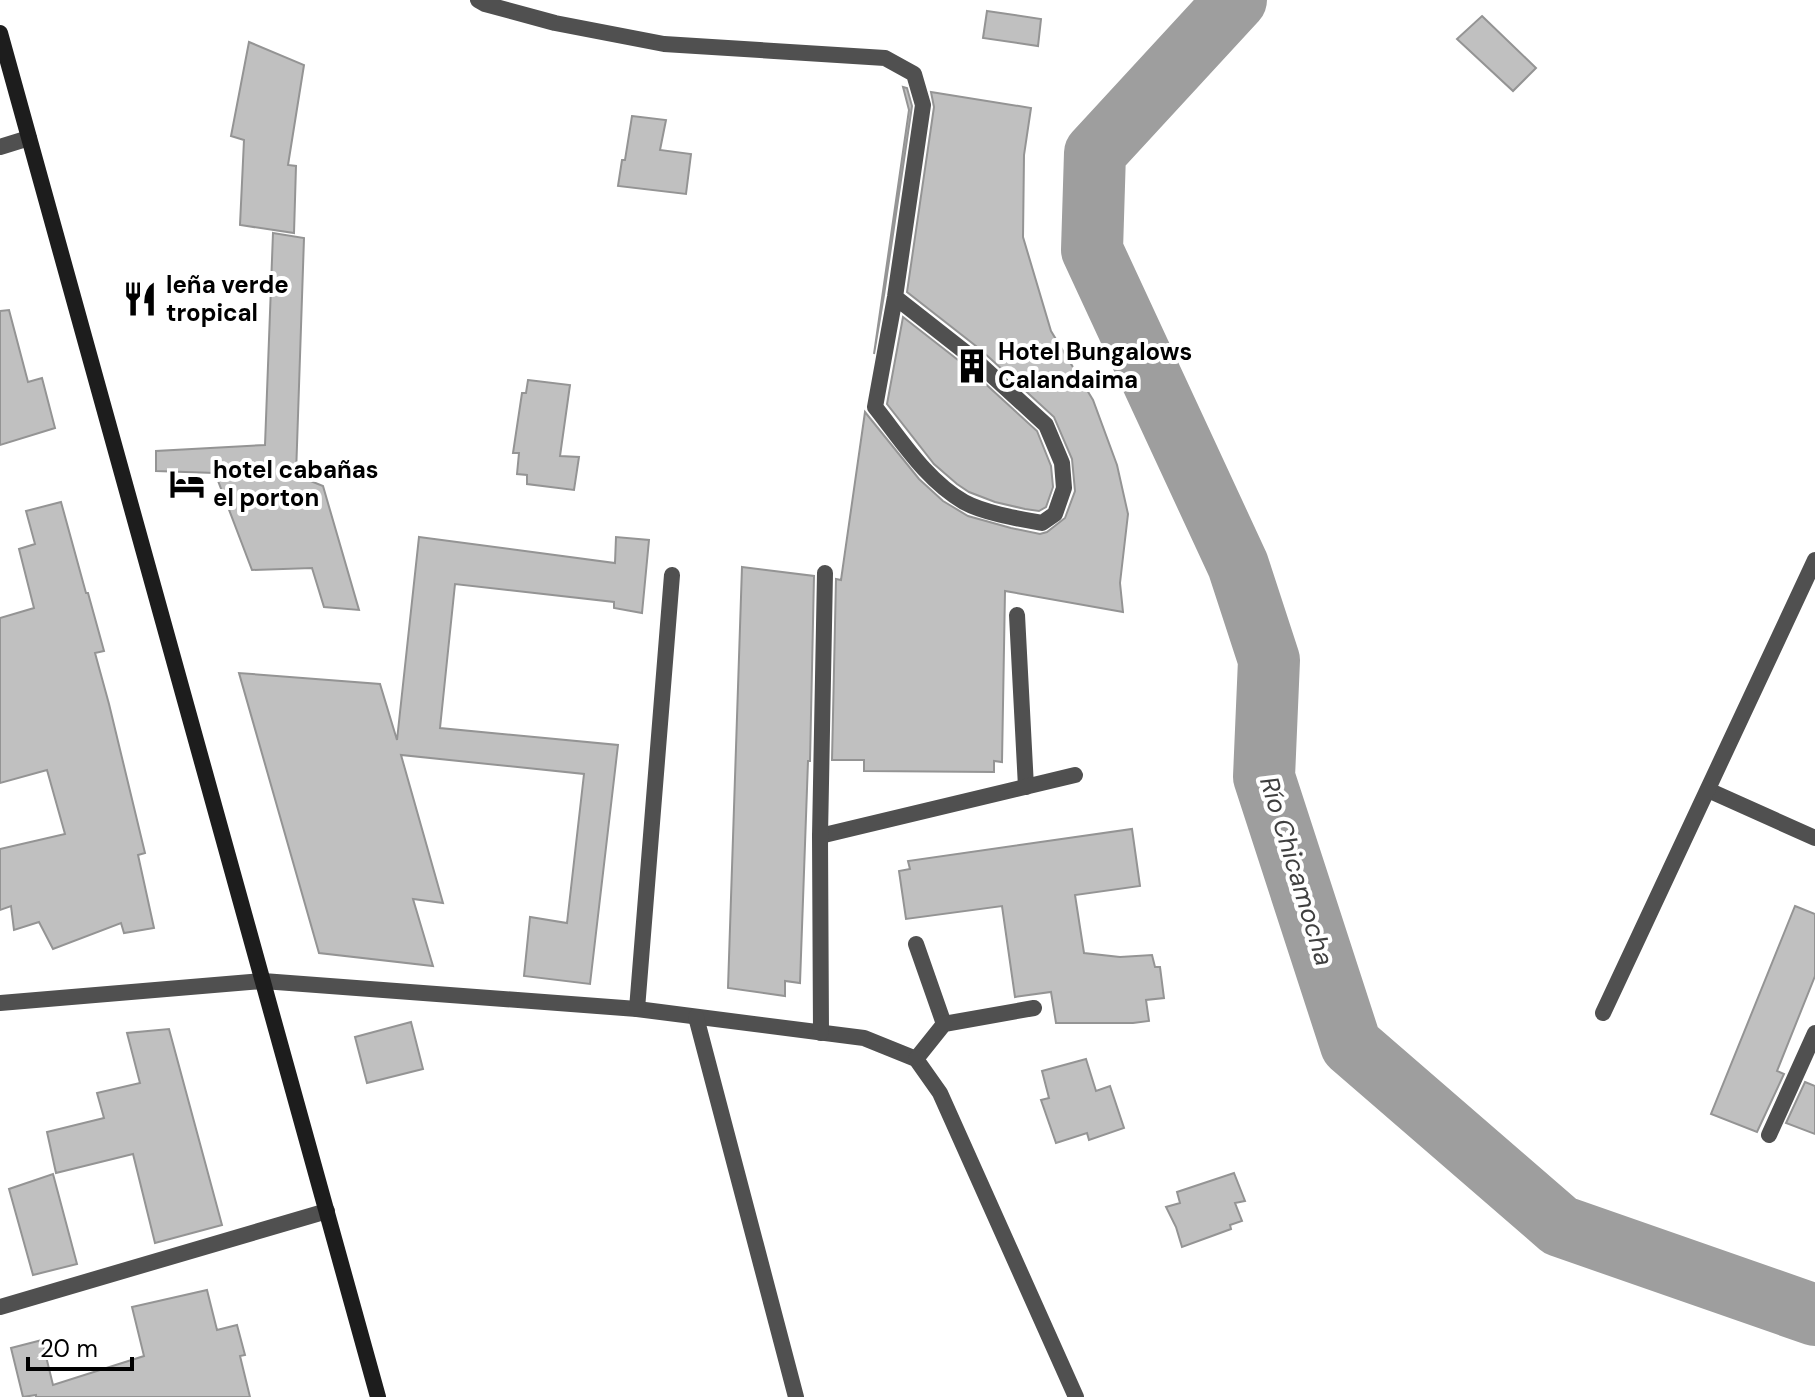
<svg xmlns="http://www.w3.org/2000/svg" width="1815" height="1397" viewBox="0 0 1815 1397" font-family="'DM Sans',sans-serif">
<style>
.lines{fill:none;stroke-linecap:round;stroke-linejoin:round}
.river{stroke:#9e9e9e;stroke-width:62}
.building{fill:#c0c0c0;stroke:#949494;stroke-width:2}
.minor{stroke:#505050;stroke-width:16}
.secondary{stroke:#1d1d1d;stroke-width:16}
.labels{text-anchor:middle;stroke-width:8;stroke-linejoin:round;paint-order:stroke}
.poi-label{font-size:24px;font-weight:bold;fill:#000;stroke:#fff;text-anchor:start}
.water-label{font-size:26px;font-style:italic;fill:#3f3f3f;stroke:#fff}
</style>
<rect width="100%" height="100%" fill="#fff"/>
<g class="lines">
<path class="river" d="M 1236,0 L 1095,153 L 1092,250 L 1238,565 L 1269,660 L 1264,777 L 1351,1045 L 1560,1226 L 1815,1315"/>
</g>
<g class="building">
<path d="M 987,11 L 1041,19 L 1038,46 L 983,38 Z"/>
<path d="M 1482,16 L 1536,68 L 1513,91 L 1457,39 Z"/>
<path d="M 249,42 L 304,65 L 288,165 L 296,166 L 294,233 L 240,225 L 244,140 L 231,136 Z"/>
<path d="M 903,87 L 907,88 L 912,106 L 884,295 L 874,354 L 909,110 Z"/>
<path d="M 931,92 L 1031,108 L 1024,155 L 1023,237 L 1051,331 L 1093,400 L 1117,465 L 1128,514 L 1120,583 L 1123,612 L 1005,591 L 1002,762 L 994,761 L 994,772 L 864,771 L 864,760 L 832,760 L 836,579 L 841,580 L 865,412 L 919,479 L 943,501 L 968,516 L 1011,528 L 1040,534 L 1047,532 L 1065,518 L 1075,491 L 1072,459 L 1054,417 L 981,350 L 907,292 L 934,107 Z"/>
<path d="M 632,116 L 666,120 L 660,150 L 691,154 L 686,194 L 618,186 L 622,160 L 625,160 Z"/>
<path d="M 273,233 L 304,238 L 296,475 L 323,486 L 359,610 L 324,607 L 312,568 L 252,570 L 215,473 L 156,471 L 156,451 L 265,445 Z"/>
<path d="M 9,310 L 28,382 L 42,378 L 55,428 L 0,445 L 0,311 Z"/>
<path d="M 903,317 L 967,367 L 1037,431 L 1051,466 L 1053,487 L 1046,507 L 1039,511 L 1025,509 L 995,502 L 969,492 L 957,484 L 934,464 L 887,404 Z"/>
<path d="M 528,380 L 570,385 L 560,456 L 579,457 L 574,490 L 527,484 L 527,475 L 517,474 L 519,453 L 513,453 L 522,393 L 526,393 Z"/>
<path d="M 61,502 L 86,593 L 88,593 L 104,651 L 95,653 L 109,704 L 145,853 L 138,855 L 154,928 L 124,933 L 121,923 L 53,949 L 39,922 L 14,930 L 11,906 L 0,910 L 0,849 L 65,834 L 47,770 L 0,783 L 0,618 L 34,608 L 19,549 L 35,544 L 26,511 Z"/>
<path d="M 419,537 L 615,563 L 616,537 L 649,540 L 642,613 L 614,608 L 614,602 L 455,584 L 440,728 L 618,745 L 590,984 L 524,976 L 530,917 L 567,923 L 584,774 L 401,755 L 443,903 L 413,899 L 433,966 L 319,953 L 239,673 L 380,684 L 397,740 Z"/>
<path d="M 742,567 L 814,576 L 810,761 L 808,761 L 800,983 L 785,981 L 785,996 L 728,988 Z"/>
<path d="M 1132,829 L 1140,886 L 1075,895 L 1084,953 L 1120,957 L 1152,955 L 1155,967 L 1160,967 L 1164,998 L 1146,1000 L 1149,1021 L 1133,1023 L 1056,1023 L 1051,992 L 1015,997 L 1002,906 L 906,919 L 899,871 L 910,869 L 908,861 Z"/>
<path d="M 1795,906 L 1815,914 L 1815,976 L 1777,1071 L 1784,1074 L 1757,1132 L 1711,1114 Z"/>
<path d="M 411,1022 L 423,1069 L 367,1083 L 355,1037 Z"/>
<path d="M 169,1029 L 222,1225 L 155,1243 L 133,1154 L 56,1173 L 47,1132 L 104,1118 L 97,1093 L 140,1083 L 127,1033 Z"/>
<path d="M 1086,1059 L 1096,1091 L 1110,1086 L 1124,1128 L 1089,1140 L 1087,1133 L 1056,1143 L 1041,1100 L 1049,1098 L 1042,1071 Z"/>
<path d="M 1805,1082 L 1815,1086 L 1815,1134 L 1786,1123 Z"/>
<path d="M 1234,1173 L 1245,1201 L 1235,1203 L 1242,1221 L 1230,1225 L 1231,1229 L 1182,1247 L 1176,1227 L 1166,1207 L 1180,1203 L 1177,1192 Z"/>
<path d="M 53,1174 L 77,1264 L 33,1275 L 9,1189 Z"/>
<path d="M 207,1290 L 217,1330 L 237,1325 L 245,1355 L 240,1356 L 250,1397 L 36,1397 L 36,1395 L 23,1397 L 11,1348 L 42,1340 L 53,1385 L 144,1356 L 132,1307 Z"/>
</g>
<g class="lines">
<g class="minor">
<path d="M 478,0 L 485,4 L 555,23 L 664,44 L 885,58 L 914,74 L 923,105 L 895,297 L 875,407 C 902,441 926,480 964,502 C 984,513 1020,519 1042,523 L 1055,514 L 1064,488 L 1062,463 L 1046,425 L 974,359 L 895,297"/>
<path d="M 0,147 L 29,138"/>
<path d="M 1017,615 L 1026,787"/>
<path d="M 1708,790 L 1815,838"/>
<path d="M 820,836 L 1075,775"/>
<path d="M 916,944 L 944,1024"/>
<path d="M 0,1003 L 263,981 L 637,1009 L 864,1038 L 916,1059 L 940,1093 L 1076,1397"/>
<path d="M 637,1009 L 672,575"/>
<path d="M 1603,1013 L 1815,560"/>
<path d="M 696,1017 L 796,1397"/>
<path d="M 821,1033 L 820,836 L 825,573"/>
<path d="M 916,1059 L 944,1024 L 1034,1008"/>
<path d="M 1769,1135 L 1815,1033"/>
<path d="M 0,1307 L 327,1211"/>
</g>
<path class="secondary" d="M 0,33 L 378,1397"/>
</g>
<defs>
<g id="restaurant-bare" transform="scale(2.76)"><path d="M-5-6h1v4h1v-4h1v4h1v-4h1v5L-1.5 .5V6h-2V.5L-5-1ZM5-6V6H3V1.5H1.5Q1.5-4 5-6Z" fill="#000" stroke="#fff" stroke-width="2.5" paint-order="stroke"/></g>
<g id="building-bare" transform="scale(2.76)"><path d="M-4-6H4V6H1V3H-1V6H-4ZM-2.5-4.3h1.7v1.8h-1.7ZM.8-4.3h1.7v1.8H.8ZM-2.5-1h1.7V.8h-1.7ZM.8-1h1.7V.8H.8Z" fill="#000" stroke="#fff" stroke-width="2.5" paint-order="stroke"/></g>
<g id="hotel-bare" transform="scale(2.76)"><path d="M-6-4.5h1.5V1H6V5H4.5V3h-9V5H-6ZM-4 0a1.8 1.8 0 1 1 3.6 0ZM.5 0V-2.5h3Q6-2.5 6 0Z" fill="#000" stroke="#fff" stroke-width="2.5" paint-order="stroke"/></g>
</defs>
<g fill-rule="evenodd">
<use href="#restaurant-bare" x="140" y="299"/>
<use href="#building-bare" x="972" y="366"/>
<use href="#hotel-bare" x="187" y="484"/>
</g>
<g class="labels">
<g class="poi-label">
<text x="166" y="293">leña verde<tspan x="166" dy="28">tropical</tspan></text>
<text x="998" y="360">Hotel Bungalows<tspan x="998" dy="28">Calandaima</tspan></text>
<text x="213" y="478">hotel cabañas<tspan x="213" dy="28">el porton</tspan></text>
</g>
<g class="water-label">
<text transform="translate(1297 871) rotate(73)" y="9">Río Chicamocha</text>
</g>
</g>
<path d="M28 1357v12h104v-12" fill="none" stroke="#000000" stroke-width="4"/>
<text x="40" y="1357" font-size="24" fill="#000000" stroke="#ffffff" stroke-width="6" paint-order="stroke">20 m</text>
</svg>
